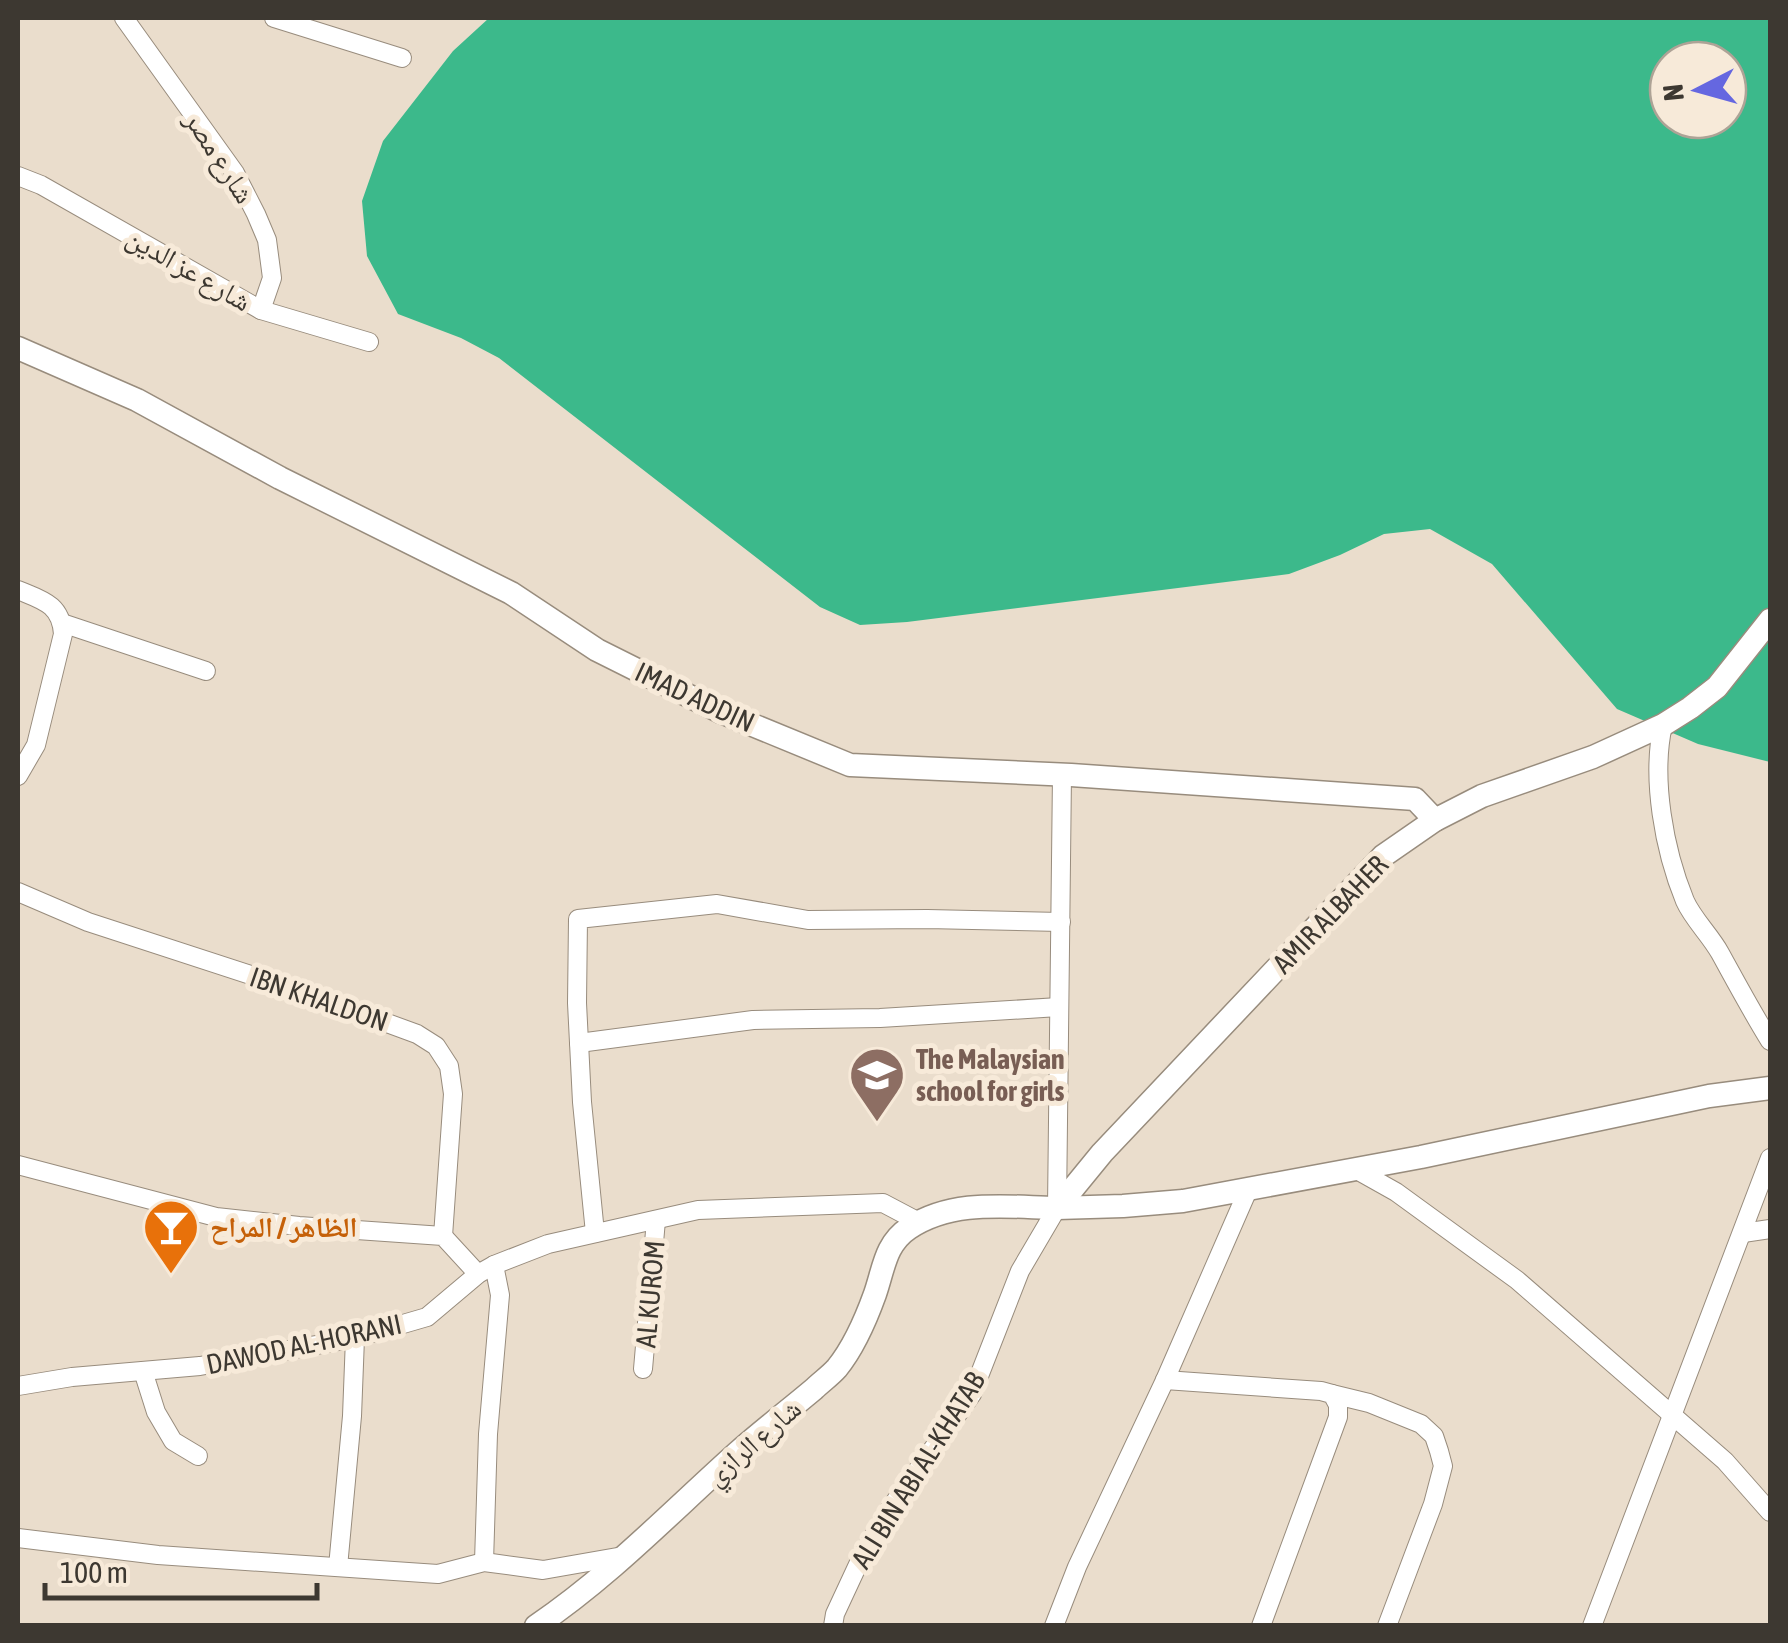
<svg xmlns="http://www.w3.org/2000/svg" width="1788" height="1643" viewBox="0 0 1788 1643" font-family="'Asap Condensed','Noto Naskh Arabic',sans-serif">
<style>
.forest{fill:#3cb98b;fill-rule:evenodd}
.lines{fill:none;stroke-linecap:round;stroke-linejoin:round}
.minor-casing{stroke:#988c7d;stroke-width:20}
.tertiary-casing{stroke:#988c7d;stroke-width:25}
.minor{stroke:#fff;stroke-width:18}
.tertiary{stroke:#fff;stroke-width:22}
.labels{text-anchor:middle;stroke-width:10;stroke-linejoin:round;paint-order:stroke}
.street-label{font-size:28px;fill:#3d3831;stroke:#f7ead9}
.education-label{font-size:28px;font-weight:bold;fill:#785e54;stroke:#f7ead9;text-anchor:start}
.food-label{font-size:28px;font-weight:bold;fill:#c56008;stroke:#f7ead9;text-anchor:start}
</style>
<rect width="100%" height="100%" fill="#eaddcc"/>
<path class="forest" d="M 489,18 L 1770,18 L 1770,762 L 1698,744 L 1617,709 L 1492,564 L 1430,529 L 1384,534 L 1340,555 L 1289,574 L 907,622 L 860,625 L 820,607 L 499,358 L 461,338 L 398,314 L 367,256 L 362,201 L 383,141 L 453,51 ZM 1668,60 L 1728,60 L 1728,120 L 1668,120 Z"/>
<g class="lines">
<g class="minor-casing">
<g id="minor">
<path d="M 124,18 L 235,173 L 256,214 L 267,240 L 272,278 L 261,310"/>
<path d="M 274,18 L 402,58"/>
<path d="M 18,176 L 41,185 L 261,310 L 369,342"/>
<path d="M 18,590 C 42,600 61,604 63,634 L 36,745 L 18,776"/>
<path d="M 62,623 L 206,671"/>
<path d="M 1663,725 C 1651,778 1664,850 1685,901 C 1693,919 1710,935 1720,953 C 1736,982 1752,1012 1770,1041"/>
<path d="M 18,892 L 88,922 L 300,991 L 417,1034 L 436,1046 L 449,1066 L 453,1094 L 443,1236"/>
<path d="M 579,1043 L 753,1020 L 880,1018 L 1059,1007"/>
<path d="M 18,1165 L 216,1217 L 299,1226 L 443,1236 L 478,1274"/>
<path d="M 1355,1169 L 1396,1192 L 1517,1280 L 1725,1461 L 1770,1512"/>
<path d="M 595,1233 L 582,1102 L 577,1003 L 578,919 L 717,904 L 808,920 L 927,919 L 1061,922"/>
<path d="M 1743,1233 L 1770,1229"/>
<path d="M 643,1369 L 656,1220"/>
<path d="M 143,1371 L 156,1412 L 173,1441 L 198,1456"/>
<path d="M 1165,1380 L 1321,1391 L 1332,1394 L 1338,1405 L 1338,1417 L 1261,1626"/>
<path d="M 18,1386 L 72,1377 L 200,1366 L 355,1338 L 427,1317 L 478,1274 L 494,1265 L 548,1244 L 698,1210 L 883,1203 L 919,1222"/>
<path d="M 1332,1394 L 1369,1403 L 1421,1424 L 1434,1436 L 1439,1451 L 1443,1466 L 1433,1504 L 1387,1626"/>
<path d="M 18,1538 L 158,1555 L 438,1574 L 484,1562 L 543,1570 L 623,1556"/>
<path d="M 484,1562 L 488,1434 L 500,1295 L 494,1265"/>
<path d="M 338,1567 L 352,1416 L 355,1338"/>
<path d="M 833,1626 L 835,1614 L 862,1556 L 889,1510 L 972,1394 L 1020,1271 L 1057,1208 L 1062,774"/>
<path d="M 1054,1626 L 1077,1567 L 1165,1380 L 1248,1190"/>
<path d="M 1592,1626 L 1770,1158"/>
</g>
</g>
<g class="tertiary-casing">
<g id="tertiary">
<path d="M 18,348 L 137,400 L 280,478 L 511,593 L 597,650 L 721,712 L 850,765 L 1071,775 L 1415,799 L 1435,820"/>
<path d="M 1057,1208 L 1123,1206 L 1183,1201 L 1421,1157 L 1709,1096 L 1770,1088"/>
<path d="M 536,1626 C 610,1576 672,1511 738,1452 C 763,1430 789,1410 814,1389 C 821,1382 830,1376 837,1368 C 854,1347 866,1319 875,1294 C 884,1268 885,1244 909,1228 C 953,1199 1006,1207 1057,1208 L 1102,1153 L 1383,856 L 1435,820 L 1482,796 L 1593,757 L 1663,725 L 1690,708 L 1717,687 L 1770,620"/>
</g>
</g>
<use href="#minor" class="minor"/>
<use href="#tertiary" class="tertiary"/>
</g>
<defs>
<g id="school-pin" transform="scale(2.875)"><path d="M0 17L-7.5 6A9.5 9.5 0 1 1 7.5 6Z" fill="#8d6e63" stroke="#f7ead9"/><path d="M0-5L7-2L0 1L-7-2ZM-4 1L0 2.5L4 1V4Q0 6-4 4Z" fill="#fff"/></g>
<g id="bar-pin" transform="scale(2.875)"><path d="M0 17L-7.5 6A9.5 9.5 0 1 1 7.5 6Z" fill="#e8710a" stroke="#f7ead9"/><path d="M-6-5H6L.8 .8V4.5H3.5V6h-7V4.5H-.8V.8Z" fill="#fff"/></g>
</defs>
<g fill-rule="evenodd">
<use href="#school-pin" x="877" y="1075"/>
<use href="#bar-pin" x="171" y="1227"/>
</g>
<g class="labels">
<g class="street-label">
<text transform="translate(220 157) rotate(57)" y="10">شارع مصر</text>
<text transform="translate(189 269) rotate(30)" y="10">شارع عز الدين</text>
<text transform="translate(695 697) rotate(25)" y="10">IMAD ADDIN</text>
<text transform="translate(1330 914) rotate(-46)" y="10">AMIR ALBAHER</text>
<text transform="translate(319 999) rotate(19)" y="10">IBN KHALDON</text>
<text transform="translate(650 1294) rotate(-85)" y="10">AL KUROM</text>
<text transform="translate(304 1344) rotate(-12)" y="10">DAWOD AL-HORANI</text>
<text transform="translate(753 1442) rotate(-41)" y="10">شارع الرازي</text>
<text transform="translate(918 1470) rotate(-58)" y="10">ALI BIN ABI AL-KHATAB</text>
</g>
<g class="education-label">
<text x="916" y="1069">The Malaysian<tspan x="916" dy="32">school for girls</tspan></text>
</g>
<g class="food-label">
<text x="210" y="1237">الظاهر / المراح</text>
</g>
</g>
<rect width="1788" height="1643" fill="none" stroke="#3d3831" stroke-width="40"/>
<g transform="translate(1698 90) rotate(264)"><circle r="48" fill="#f7ead9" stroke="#ada396" stroke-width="2.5"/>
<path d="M0-8L18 38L0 25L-18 38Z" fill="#6567e0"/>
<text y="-15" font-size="28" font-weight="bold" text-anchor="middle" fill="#3d3831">N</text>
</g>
<path d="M45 1583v15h272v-15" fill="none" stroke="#3d3831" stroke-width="5"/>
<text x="60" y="1583" font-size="30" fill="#3d3831" stroke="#f7ead9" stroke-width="8" paint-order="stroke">100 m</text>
</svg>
